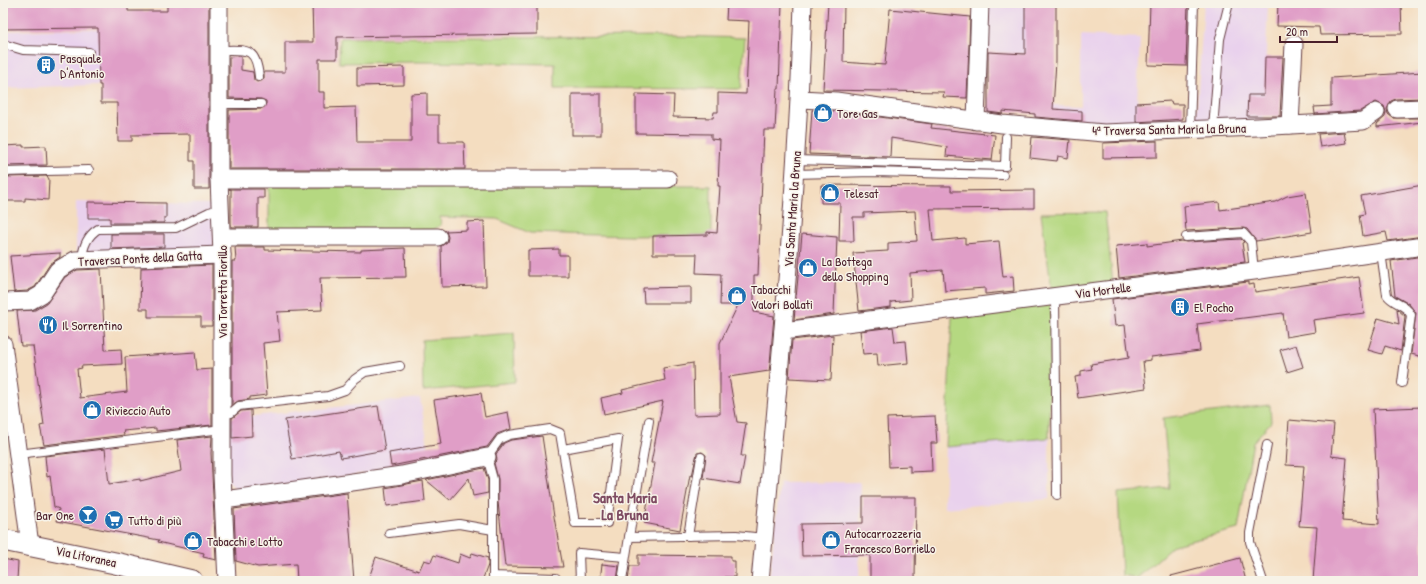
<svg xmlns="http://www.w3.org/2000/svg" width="1426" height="584" viewBox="0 0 1426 584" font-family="'Patrick Hand',sans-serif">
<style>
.built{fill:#e9d1ed}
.green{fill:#b5d881;stroke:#807c56}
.building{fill:#e09ec7}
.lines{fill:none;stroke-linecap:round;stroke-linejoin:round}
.service-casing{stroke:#643c41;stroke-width:10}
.minor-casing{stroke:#643c41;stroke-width:19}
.tertiary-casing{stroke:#643c41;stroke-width:23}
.service{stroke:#fff;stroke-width:8}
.minor{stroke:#fff;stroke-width:17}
.tertiary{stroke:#fff;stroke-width:21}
.labels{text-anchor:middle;stroke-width:3;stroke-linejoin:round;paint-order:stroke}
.poi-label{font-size:13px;fill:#4a1f2b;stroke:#f7f3e8;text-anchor:start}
.street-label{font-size:13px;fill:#4a1f2b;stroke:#f7f3e8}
.quarter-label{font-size:15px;font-weight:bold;fill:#7e4b62;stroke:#f7f3e8}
</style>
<rect width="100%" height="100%" fill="#f7f3e8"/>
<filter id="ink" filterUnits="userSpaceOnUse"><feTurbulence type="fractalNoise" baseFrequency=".025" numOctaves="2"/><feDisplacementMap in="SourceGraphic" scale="8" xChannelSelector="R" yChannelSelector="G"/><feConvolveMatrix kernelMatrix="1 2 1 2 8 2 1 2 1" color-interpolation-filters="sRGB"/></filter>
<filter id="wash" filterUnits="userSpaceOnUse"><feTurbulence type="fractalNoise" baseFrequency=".012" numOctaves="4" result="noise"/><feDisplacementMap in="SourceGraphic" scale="16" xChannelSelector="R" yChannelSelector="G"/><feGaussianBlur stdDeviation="0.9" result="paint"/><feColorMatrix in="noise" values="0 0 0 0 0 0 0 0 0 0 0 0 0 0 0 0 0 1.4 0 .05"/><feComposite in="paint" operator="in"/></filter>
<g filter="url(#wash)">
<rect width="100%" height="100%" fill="#f4ddc0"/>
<g class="built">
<path d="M 974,3 L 1056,3 L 1056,56 L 973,50 Z"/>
<path d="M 1204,3 L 1268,3 L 1263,122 L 1196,123 Z"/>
<path d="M 132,28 L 132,84 L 3,88 L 3,31 Z"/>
<path d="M 1081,35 L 1140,38 L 1136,125 L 1081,126 L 1052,123 L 1053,105 L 1081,106 Z"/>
<path d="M 76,202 L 213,204 L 214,251 L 76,252 Z"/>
<path d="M 420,398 L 428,446 L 389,453 L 391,469 L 239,493 L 227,479 L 227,419 Z"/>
<path d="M 1049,438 L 1049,499 L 944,508 L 946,447 Z"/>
<path d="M 861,482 L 859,581 L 769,581 L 780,483 Z"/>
</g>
<g class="green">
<path d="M 675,36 L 745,38 L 741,89 L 555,88 L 555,64 L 416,62 L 339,63 L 340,38 Z"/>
<path d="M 269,186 L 711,186 L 711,235 L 630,236 L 530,233 L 497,219 L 440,217 L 441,225 L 433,230 L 269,230 Z"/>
<path d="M 1105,212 L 1113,284 L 1052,292 L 1041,213 Z"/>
<path d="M 1051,303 L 1049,438 L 946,447 L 952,317 Z"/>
<path d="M 514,333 L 515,382 L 423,391 L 422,340 Z"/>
<path d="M 1270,405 L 1271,422 L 1253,442 L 1238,529 L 1174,545 L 1137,578 L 1122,575 L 1118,493 L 1170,488 L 1163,418 Z"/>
</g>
<g id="blocks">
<g class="building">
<path d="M 3,3 L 128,3 L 128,11 L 167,11 L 167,3 L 209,3 L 209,189 L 194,189 L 194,161 L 190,161 L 190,134 L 132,135 L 132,141 L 118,141 L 117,103 L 101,103 L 101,85 L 99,85 L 98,28 L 3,29 Z"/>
<path d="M 312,3 L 537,3 L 537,34 L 337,37 L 337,59 L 319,59 L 319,92 L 324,92 L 324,108 L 356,107 L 357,142 L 411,142 L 411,94 L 427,93 L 427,115 L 439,115 L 439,142 L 464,142 L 465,169 L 229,169 L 229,110 L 261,109 L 266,104 L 266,101 L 261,99 L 229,98 L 229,57 L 241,56 L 241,70 L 253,72 L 254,80 L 257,82 L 264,79 L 264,72 L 285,72 L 285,42 L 313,42 Z"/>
<path d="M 727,3 L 782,3 L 779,89 L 777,89 L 775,130 L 764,130 L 758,275 L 754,275 L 754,312 L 774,316 L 770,364 L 769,371 L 729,377 L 737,422 L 746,423 L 741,456 L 745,456 L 740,484 L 703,478 L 706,455 L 702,452 L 697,453 L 692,476 L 690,475 L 680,530 L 644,523 L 655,463 L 651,463 L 663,401 L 604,414 L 601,398 L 623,393 L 622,390 L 665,380 L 663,368 L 693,363 L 694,415 L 720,414 L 720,343 L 738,305 L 720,305 L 721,274 L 696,273 L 697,254 L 653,254 L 653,236 L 707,235 L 707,232 L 717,233 L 720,186 L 718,186 L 720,140 L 711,139 L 711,134 L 636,133 L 636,94 L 674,95 L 673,117 L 713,118 L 714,112 L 718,112 L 718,93 L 746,94 L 749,21 L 726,20 Z"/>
<path d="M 828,3 L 844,3 L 843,62 L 856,63 L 885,65 L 890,9 L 970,17 L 967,98 L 943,97 L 944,92 L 823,90 Z"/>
<path d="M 1025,3 L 1056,3 L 1056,61 L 1053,109 L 1082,111 L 1082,121 L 1035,117 L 1035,114 L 1003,111 L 1003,114 L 988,112 L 988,52 L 1025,54 Z"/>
<path d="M 1150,3 L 1188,3 L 1186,66 L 1148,65 Z"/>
<path d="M 1278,3 L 1401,3 L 1402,34 L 1320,35 L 1319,27 L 1277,26 Z"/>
<path d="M 1265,57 L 1283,57 L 1280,116 L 1247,116 L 1248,95 L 1264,95 Z"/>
<path d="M 404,67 L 404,85 L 357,86 L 357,68 Z"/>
<path d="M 1423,72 L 1423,98 L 1396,99 L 1391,101 L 1387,109 L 1388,114 L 1393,118 L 1423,118 L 1423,122 L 1377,127 L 1377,124 L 1385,117 L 1386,112 L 1384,106 L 1376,102 L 1360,111 L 1315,114 L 1314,107 L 1331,106 L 1331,78 Z"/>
<rect x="572" y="94" width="29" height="41"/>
<path d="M 1171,101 L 1172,104 L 1183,104 L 1183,119 L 1136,122 L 1136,103 Z"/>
<path d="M 812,110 L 835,111 L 932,124 L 931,128 L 995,135 L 992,160 L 946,156 L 947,147 L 891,138 L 890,157 L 809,154 Z"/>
<path d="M 1344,132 L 1346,143 L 1320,147 L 1318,134 Z"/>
<path d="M 1032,137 L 1070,140 L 1068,158 L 1058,156 L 1057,161 L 1030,158 Z"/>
<path d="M 1157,141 L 1157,157 L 1103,158 L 1103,143 Z"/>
<path d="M 23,145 L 23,147 L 46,146 L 47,165 L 3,166 L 3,146 Z"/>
<path d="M 47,176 L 49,179 L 48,200 L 25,198 L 25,201 L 4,201 L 4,177 Z"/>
<path d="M 821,185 L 951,186 L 951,191 L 1034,190 L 1034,208 L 930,209 L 933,241 L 965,238 L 965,244 L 999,241 L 1003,277 L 1013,276 L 1014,291 L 985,294 L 985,288 L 945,291 L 943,270 L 910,273 L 911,300 L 891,302 L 891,307 L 859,311 L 853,253 L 888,251 L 888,243 L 917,241 L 915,211 L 864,213 L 864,217 L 853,217 L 854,241 L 839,241 L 840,203 L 821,203 Z"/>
<path d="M 1423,185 L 1423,236 L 1388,241 L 1386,232 L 1363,236 L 1360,215 L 1365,214 L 1361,196 Z"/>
<path d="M 229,189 L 264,189 L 264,198 L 258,198 L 258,227 L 231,227 L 231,189 Z"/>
<path d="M 1306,193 L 1312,232 L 1256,241 L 1247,229 L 1243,228 L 1186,231 L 1184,206 L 1219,202 L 1220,210 L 1275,202 L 1287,196 Z"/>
<path d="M 88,202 L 166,203 L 166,218 L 164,218 L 164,223 L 110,223 L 110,218 L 88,218 Z"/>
<path d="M 484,221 L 486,286 L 442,287 L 441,246 L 447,242 L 448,237 L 446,231 L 467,230 L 467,222 Z"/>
<path d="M 111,234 L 164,234 L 164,247 L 111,249 Z"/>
<path d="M 802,234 L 837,237 L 834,314 L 794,320 Z"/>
<path d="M 1241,239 L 1244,242 L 1242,243 L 1245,262 L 1119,278 L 1116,246 L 1147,243 L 1147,246 L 1182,241 L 1186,242 Z"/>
<path d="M 235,247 L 265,247 L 265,250 L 361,252 L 361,250 L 405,248 L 406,277 L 320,278 L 322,310 L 277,312 L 280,341 L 263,343 L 267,395 L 250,397 L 250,399 L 238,401 L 232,405 L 232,261 L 236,261 Z"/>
<path d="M 559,249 L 559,255 L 568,255 L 568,276 L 528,276 L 528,250 Z"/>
<path d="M 60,253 L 60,257 L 50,264 L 35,287 L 27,291 L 14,292 L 10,256 Z"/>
<path d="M 1423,256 L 1423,357 L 1411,354 L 1416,313 L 1409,304 L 1395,296 L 1391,261 Z"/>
<path d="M 212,265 L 212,326 L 201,326 L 201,317 L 148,317 L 148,309 L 140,309 L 141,268 Z"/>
<path d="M 101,269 L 105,350 L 121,349 L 122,364 L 81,366 L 82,368 L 77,369 L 80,398 L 127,392 L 125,357 L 195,352 L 197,370 L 212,369 L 212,425 L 156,431 L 156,428 L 123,431 L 124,435 L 44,445 L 40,426 L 44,425 L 33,346 L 21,346 L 17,311 L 35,310 L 47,303 L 65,277 L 77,270 Z"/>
<path d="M 1359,277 L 1364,313 L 1313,320 L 1315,332 L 1286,337 L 1283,313 L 1197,324 L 1200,351 L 1151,357 L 1151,360 L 1143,361 L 1146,388 L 1078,398 L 1075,377 L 1081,376 L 1081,371 L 1092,369 L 1091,364 L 1129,358 L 1125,325 L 1115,326 L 1112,299 L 1248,282 L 1248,285 L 1254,284 L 1255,292 Z"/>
<path d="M 691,287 L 691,303 L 644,303 L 643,288 Z"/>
<path d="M 1397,309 L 1405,316 L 1401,351 L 1385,346 L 1382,354 L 1368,350 L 1378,318 L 1399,324 Z"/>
<path d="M 893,327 L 895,342 L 906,341 L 908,363 L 878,366 L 877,353 L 863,354 L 860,331 Z"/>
<path d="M 833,335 L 831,380 L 789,378 L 792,340 Z"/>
<path d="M 1296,345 L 1303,367 L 1287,372 L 1280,350 Z"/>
<path d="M 481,393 L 485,417 L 508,412 L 511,429 L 497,434 L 487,447 L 391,466 L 389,453 L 441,444 L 434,400 Z"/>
<path d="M 378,406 L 385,450 L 341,458 L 339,451 L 292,459 L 285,420 Z"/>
<path d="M 1422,407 L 1423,581 L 1313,581 L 1317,527 L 1299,526 L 1304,466 L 1286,465 L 1289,420 L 1334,424 L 1331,456 L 1347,458 L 1342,521 L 1379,524 L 1373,409 Z"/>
<path d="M 251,410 L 252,436 L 232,438 L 232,418 L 241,411 Z"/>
<path d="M 935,416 L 937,443 L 931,443 L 932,471 L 910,472 L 910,466 L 889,467 L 887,418 Z"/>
<path d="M 212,436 L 211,453 L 216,560 L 203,557 L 204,553 L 158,542 L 159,540 L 57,521 L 59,509 L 54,507 L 50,476 L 47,477 L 45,456 L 105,449 L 109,484 L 140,479 L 140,481 L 181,471 L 177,440 Z"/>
<path d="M 542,436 L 554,517 L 563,567 L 505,566 L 498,502 L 498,479 L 494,463 L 497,460 L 496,454 L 504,443 L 511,440 Z"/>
<path d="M 484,468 L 488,480 L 488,493 L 473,496 L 469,478 L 450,500 L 426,480 Z"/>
<path d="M 423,481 L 425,501 L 387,506 L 385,488 Z"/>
<path d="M 347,493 L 354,581 L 324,581 L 324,579 L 297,581 L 296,564 L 258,567 L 236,561 L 234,509 Z"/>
<path d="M 863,497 L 916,497 L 915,581 L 870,581 L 870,555 L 802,556 L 801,524 L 863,523 Z"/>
<path d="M 472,553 L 488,558 L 488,565 L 482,581 L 368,581 L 376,557 L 419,571 L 424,560 L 431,562 L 434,555 L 458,563 L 460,554 L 470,558 Z"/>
<path d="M 638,555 L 731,556 L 731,561 L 735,561 L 735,577 L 725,577 L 725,581 L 628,581 L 630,566 L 638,566 Z"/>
<path d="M 1240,558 L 1246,581 L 1172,581 L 1171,576 Z"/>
<path d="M 3,559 L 18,562 L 17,581 L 3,581 Z"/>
<path d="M 602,564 L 619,566 L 617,581 L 600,581 Z"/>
</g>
</g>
</g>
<g filter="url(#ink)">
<use href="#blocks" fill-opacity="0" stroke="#643c41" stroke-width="1"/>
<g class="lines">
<g class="service-casing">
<g id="service">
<path d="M 3,44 L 23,50 L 89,52"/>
<path d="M 219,50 C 246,50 256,46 259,77"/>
<path d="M 219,104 L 261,104"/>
<path d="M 1213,129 L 1220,39 L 1229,3"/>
<path d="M 1190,130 L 1194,3"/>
<path d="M 795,160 L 1005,166 L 1006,137"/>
<path d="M 3,172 L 89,170"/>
<path d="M 794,174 L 872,172 L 1003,175"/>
<path d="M 1186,237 L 1243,233 L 1251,242 L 1254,271"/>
<path d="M 1381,252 L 1387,295 C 1394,305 1405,303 1411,315 L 1402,383"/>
<path d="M 82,259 C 83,246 87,236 98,229 L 176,228 L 209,212 L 221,209"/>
<path d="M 1055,296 L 1057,495"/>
<path d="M 222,414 L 231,413 L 239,406 L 328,396 L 345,390 L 355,379 L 365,372 L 400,366"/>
<path d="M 18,454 L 222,429"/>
<path d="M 389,533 L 459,524 L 493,530"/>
<path d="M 688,536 L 701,457"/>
<path d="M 629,537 L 649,421"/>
<path d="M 556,578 L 493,576 L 493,479 L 487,457 L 500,439 L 509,435 L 550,429 L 560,433 L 575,523 L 607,523 L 618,439 L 563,449"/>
<path d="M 580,581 L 579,553 L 625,557"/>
<path d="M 622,581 L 629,537 L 736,535 L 764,538"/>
<path d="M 1263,581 L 1250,542 L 1250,533 L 1267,445"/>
</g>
</g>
<g class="minor-casing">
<g id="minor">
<path d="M 219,3 L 219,179 L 222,255 L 222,475 L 227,581"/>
<path d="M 801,99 L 836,101 L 1002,124 L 1104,133 L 1258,127 L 1363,121 L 1376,112"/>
<path d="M 1397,109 L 1423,108"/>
<path d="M 976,121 L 980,3"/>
<path d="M 1290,125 L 1294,44"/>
<path d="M 219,179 L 668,179"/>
<path d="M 222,237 L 438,237"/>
<path d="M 3,302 L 30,301 L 42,294 L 58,270 L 75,260 L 222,255"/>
<path d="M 783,331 L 1254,271 L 1423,246"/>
<path d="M 3,344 L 30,545"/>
<path d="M 224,500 L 402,475 L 487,457"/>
<path d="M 760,581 C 778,389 797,196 803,3"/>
</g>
</g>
<g class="tertiary-casing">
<path id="tertiary" d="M 3,540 L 115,563 L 192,581"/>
</g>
<use href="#service" class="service"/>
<use href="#minor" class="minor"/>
<use href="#tertiary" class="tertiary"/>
</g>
</g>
<defs>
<g id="building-disc" transform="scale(1)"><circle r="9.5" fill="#1f6fb2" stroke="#f7f3e8"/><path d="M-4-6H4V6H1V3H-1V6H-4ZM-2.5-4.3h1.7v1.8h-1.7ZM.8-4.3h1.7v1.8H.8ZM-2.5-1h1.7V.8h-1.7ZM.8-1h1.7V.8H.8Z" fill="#fff"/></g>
<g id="shop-disc" transform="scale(1)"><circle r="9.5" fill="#1f6fb2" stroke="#f7f3e8"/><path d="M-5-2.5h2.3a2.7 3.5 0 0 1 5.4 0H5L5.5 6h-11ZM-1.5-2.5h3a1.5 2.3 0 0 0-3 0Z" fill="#fff"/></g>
<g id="restaurant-disc" transform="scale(1)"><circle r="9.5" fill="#1f6fb2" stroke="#f7f3e8"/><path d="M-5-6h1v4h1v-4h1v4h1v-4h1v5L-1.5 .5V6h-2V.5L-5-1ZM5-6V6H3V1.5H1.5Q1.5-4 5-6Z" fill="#fff"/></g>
<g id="bar-disc" transform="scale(1)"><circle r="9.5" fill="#1f6fb2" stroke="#f7f3e8"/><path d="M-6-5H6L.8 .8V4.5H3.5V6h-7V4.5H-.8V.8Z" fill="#fff"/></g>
<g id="supermarket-disc" transform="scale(1)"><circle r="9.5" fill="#1f6fb2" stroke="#f7f3e8"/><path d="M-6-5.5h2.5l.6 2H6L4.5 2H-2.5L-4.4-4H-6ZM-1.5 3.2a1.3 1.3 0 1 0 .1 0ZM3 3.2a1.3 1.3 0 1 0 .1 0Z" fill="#fff"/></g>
</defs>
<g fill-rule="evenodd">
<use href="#building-disc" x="46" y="65"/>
<use href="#shop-disc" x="823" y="113"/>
<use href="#shop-disc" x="830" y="193"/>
<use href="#shop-disc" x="808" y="268"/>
<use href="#shop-disc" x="737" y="296"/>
<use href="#building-disc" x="1180" y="307"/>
<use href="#restaurant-disc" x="48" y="325"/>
<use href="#shop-disc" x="92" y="410"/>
<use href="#bar-disc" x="88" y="515"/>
<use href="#supermarket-disc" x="114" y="520"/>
<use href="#shop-disc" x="831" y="540"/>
<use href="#shop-disc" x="193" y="541"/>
</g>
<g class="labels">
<g class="poi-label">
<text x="60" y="63">Pasquale<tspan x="60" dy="15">D'Antonio</tspan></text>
<text x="837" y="118">Tore Gas</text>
<text x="844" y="198">Telesat</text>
<text x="822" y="266">La Bottega<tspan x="822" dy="15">dello Shopping</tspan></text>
<text x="751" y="294">Tabacchi<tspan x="751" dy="15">Valori Bollati</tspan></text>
<text x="1194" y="312">El Pocho</text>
<text x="62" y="330">Il Sorrentino</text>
<text x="106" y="415">Rivieccio Auto</text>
<text x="74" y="520" text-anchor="end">Bar One</text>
<text x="128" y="525">Tutto di più</text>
<text x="845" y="538">Autocarrozzeria<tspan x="845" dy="15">Francesco Borriello</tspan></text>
<text x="207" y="546">Tabacchi e Lotto</text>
</g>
<g class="street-label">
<text transform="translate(1169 129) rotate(-1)" y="5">4ª Traversa Santa Maria la Bruna</text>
<text transform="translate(792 209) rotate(-86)" y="5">Via Santa Maria la Bruna</text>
<text transform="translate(140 258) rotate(-3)" y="5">Traversa Ponte della Gatta</text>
<text transform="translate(1103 290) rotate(-7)" y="5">Via Mortelle</text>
<text transform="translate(222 292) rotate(-90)" y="5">Via Torretta Fiorillo</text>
<text transform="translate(86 556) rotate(12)" y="5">Via Litoranea</text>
</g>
<g class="quarter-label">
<text x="625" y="503">Santa Maria<tspan x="625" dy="17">La Bruna</tspan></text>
</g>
</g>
<rect width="1426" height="584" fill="none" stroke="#f7f3e8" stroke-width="16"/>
<path d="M1280 36v6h57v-6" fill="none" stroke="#4a1f2b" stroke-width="2"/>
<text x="1286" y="36" font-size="12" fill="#4a1f2b" stroke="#f7f3e8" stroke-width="3" paint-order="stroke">20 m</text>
</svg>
